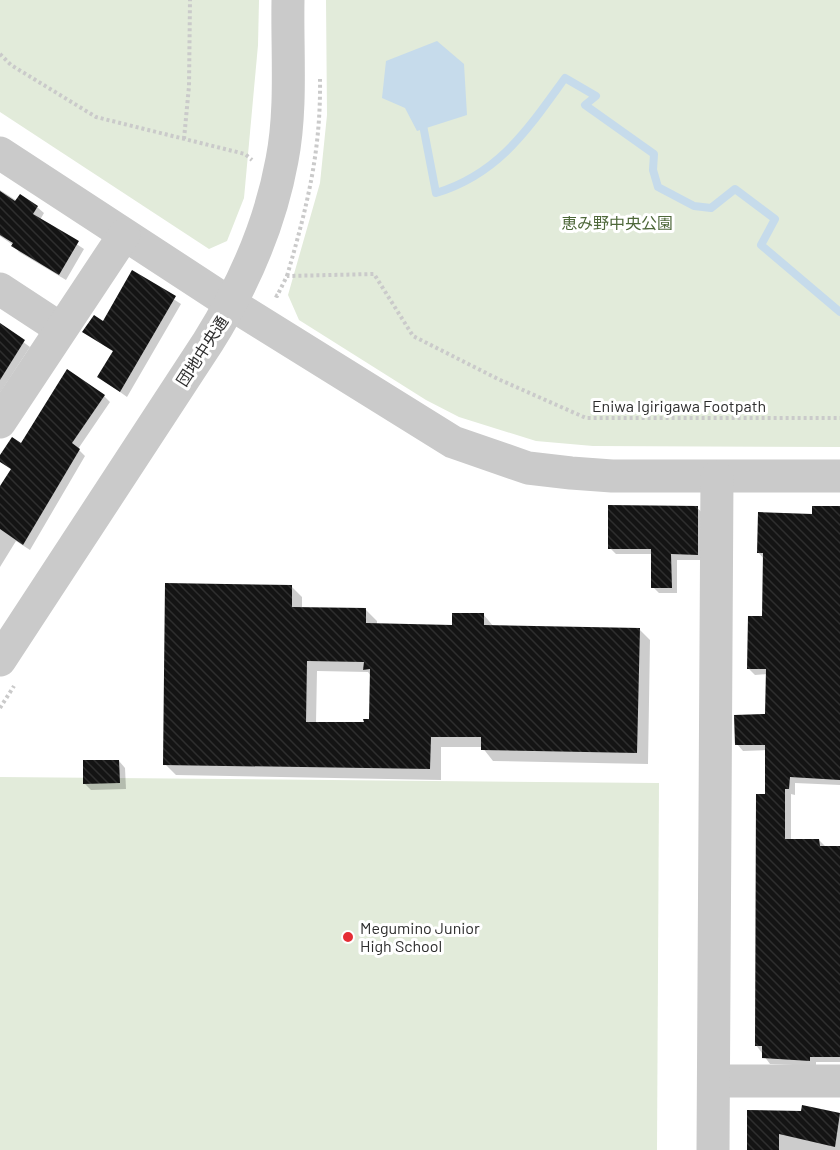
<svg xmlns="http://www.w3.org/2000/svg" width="840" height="1150" viewBox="0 0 840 1150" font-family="Barlow,'Noto Sans JP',sans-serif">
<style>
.park{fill:#e2ebda}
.water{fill:#c6dbeb}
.shadow{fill:#0003;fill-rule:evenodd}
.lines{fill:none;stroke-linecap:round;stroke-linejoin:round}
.stream{stroke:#c6dbeb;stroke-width:8}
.building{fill:url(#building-back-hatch);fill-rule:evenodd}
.path{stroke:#cacaca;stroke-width:4;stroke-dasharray:3 3;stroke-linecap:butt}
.minor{stroke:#cacaca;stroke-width:33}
.poi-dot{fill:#e52d35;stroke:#fff;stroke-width:2}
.labels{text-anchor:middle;stroke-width:6;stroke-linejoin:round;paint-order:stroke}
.park-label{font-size:16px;fill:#4e683a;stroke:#fff}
.street-label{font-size:16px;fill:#2d2d2d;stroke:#fff}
.poi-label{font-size:16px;fill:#2d2d2d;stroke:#fff;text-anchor:start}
</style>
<defs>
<pattern id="building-back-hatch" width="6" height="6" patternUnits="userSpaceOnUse" patternTransform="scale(1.5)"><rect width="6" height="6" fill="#141414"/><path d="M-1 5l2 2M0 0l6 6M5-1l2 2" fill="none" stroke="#2e2e2e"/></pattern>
</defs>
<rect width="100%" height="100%" fill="#fff"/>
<g class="park">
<path d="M 0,0 L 259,0 L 258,45 L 244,198 L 227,241 L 209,249 L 0,112 Z"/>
<path d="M 326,0 L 840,0 L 840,447 L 593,446 L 536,441 L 459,417 L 426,400 L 299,320 L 288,295 L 320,183 L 327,115 Z"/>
<path d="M 0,777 L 659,783 L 657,1150 L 0,1150 Z"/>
</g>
<path class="water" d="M 437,41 L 464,64 L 467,115 L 417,131 L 405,108 L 382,98 L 386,61 Z"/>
<g class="shadow">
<path d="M 0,190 L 17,201 L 37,207 L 44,213 L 40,220 L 84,249 L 66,280 L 19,252 L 13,245 L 0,236 Z"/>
<path d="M 132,272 L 181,304 L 127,397 L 99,377 L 114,352 L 84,332 L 104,323 Z"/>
<path d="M 0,325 L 30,347 L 0,393 Z"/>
<path d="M 104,396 L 110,402 L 78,449 L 85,456 L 30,550 L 16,541 L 0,567 L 0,489 L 12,470 L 0,461 L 0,457 Z"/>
<path d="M 697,508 L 704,514 L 703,560 L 677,560 L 677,593 L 659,593 L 653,587 L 653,554 L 616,554 L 610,548 Z"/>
<path d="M 840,508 L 840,785 L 795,783 L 795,795 L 791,794 L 791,840 L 819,840 L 825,846 L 840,848 L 840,1062 L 816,1062 L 816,1066 L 770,1064 L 756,1045 L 767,750 L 743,751 L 737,744 L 767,715 L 767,674 L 755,675 L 749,669 L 764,617 L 764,559 L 758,552 L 814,516 Z"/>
<path d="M 291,586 L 302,597 L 302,609 L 366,610 L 377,621 L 377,625 L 454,626 L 483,614 L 494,627 L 639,629 L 650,640 L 648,764 L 493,761 L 482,747 L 441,747 L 441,780 L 176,775 L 165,764 ZM 317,671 L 368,672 L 371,676 L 371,721 L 365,724 L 316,723 Z"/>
<path d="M 119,761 L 125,768 L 126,789 L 91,790 L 84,783 Z"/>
<path d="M 803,1107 L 840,1115 L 840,1150 L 748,1150 L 802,1112 Z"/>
</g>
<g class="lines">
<path class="stream" d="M 422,120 L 436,193 C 499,174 528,129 565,78 L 596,96 L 585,105 L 654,154 L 653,170 L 658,187 L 694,206 L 711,208 L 735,189 L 775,219 L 761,245 L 840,312"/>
</g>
<g class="building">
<path d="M 0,191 L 15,201 L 20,194 L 38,206 L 33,214 L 79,241 L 59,275 L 11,246 L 13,243 L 0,235 Z"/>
<path d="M 132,270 L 176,296 L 120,392 L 97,377 L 113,351 L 82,332 L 94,315 L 103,321 Z"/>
<path d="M 0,323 L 25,340 L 0,380 Z"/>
<path d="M 67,369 L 105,395 L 72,443 L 80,449 L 23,545 L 0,529 L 0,486 L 11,469 L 0,462 L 0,455 L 12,437 L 21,443 Z"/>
<path d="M 608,505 L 698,506 L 698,555 L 671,554 L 672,588 L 651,588 L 651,549 L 608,549 Z"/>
<path d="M 812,506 L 840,506 L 840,780 L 790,777 L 789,789 L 785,789 L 785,839 L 819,839 L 820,846 L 840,846 L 840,1057 L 810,1057 L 810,1061 L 762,1058 L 762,1046 L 755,1046 L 756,794 L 765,794 L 765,745 L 735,745 L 734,715 L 765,714 L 766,669 L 747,669 L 748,616 L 762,616 L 763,553 L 757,553 L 758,512 L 812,514 Z"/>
<path d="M 165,583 L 292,585 L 292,607 L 366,608 L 366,623 L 452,625 L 452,613 L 484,613 L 484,625 L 640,628 L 637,753 L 481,750 L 481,737 L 431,737 L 430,769 L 163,765 ZM 307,661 L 364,662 L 363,670 L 370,669 L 369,719 L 363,719 L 364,722 L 306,722 Z"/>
<path d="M 83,760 L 119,760 L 120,783 L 83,784 Z"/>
<path d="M 802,1105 L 840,1113 L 835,1147 L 779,1134 L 779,1150 L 747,1150 L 747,1110 L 801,1111 Z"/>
</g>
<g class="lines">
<g class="path">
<path d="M 0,54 L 11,65 L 96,117 L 245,154 L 252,160"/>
<path d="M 184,139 L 189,86 L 190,0"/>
<path d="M 287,276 C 307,207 321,152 320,79"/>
<path d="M 275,295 L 277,296 L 287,276 L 374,274 L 413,336 L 498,379 L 586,418 L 840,418"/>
<path d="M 0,708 L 14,686"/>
</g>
<g class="minor">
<path d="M 0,153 L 231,304 L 453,442 L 528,468 L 571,473 L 612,476 L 840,476"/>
<path d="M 0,289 L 61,329"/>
<path d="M 0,422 L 124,235"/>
<path d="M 0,660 L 208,342 C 243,286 270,226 282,160 C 292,109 287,52 288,0"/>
<path d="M 714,1081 L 840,1081"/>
<path d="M 713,1150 L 717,477"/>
</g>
</g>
<circle class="poi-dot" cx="348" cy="937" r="6"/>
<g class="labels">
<g class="park-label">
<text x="617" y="229">恵み野中央公園</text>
</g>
<g class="street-label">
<text transform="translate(202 351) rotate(-57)" y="6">団地中央通</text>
<text x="679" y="412">Eniwa Igirigawa Footpath</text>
</g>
<g class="poi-label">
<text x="360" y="934">Megumino Junior<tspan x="360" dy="18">High School</tspan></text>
</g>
</g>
</svg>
